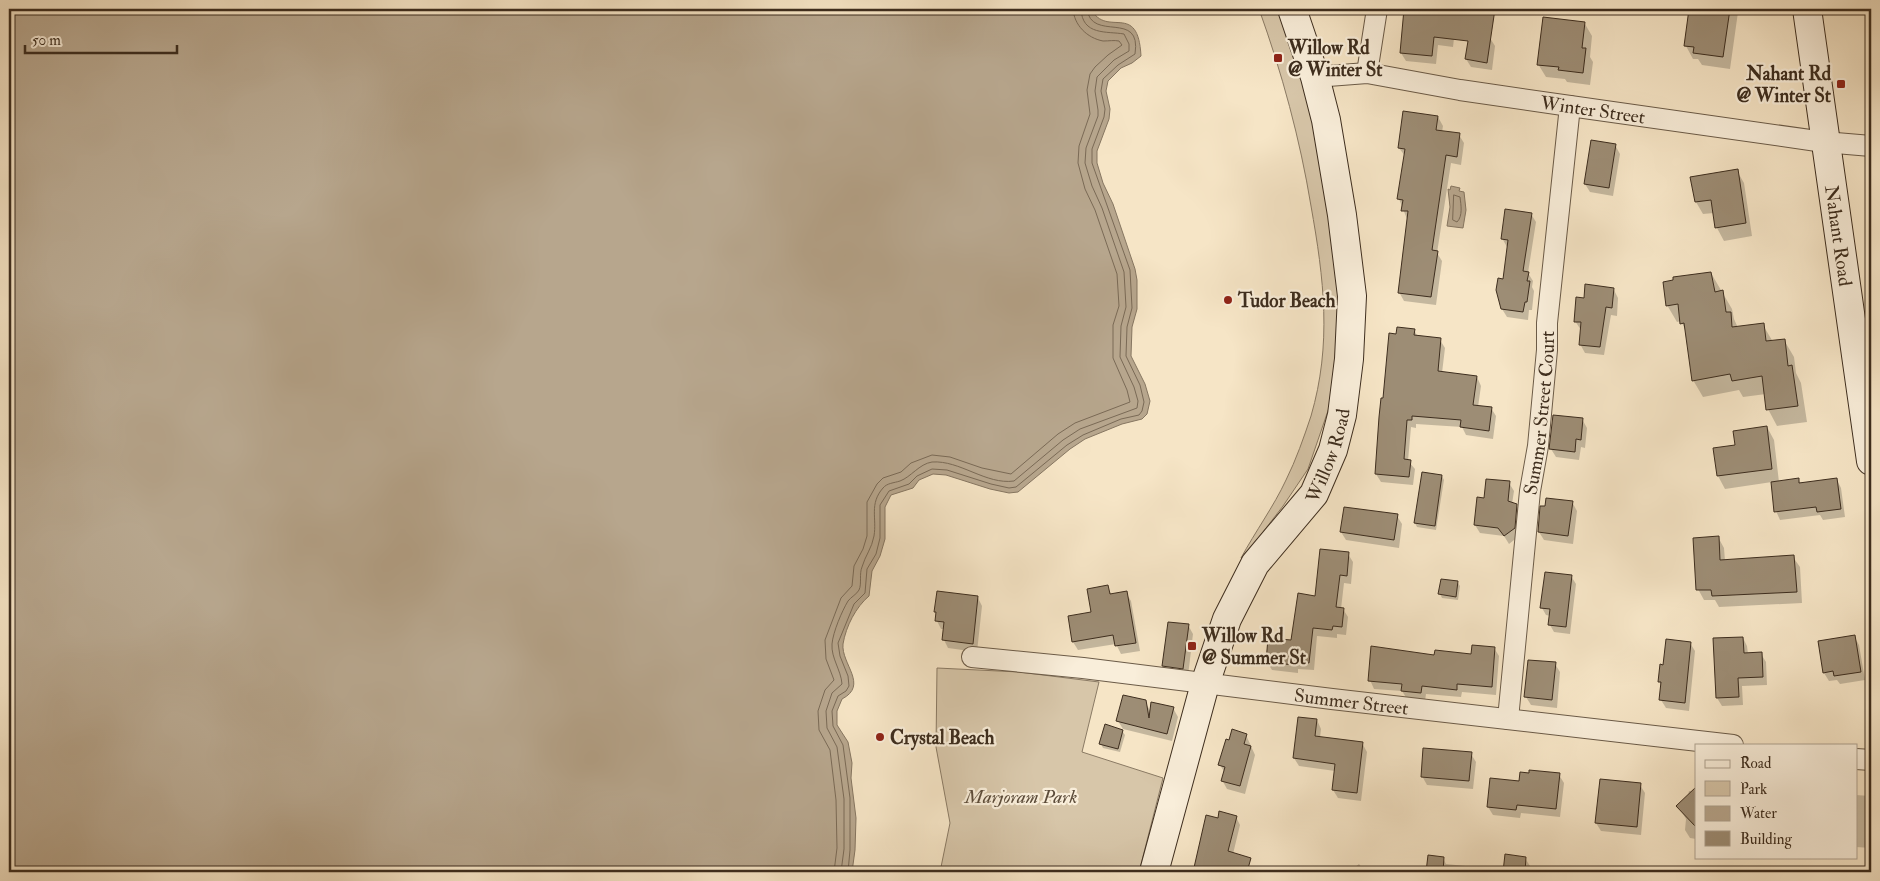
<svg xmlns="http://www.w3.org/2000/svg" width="1880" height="881" viewBox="0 0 1880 881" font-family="'IM FELL Double Pica',serif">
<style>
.green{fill:#d7c6a9;stroke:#8a7a64}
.water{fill:#b7a68d;stroke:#867661}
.shadow{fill:#0003}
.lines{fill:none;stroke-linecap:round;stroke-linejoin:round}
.shore{stroke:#7a6a56;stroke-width:1}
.building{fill:#9d8d75;stroke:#3d2d1e}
.street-casing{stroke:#6b5b48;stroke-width:22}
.secondary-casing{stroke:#3d2d1e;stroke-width:30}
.street{stroke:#f9eeda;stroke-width:20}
.secondary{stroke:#f9eeda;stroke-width:28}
.poi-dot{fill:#8f2418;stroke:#f9eeda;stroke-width:2}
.labels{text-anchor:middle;stroke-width:4.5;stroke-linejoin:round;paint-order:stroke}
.poi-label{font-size:19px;font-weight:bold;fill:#3d2d1e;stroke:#f9eeda;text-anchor:start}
.street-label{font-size:19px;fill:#3d2d1e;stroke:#f9eeda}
.park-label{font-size:19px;font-style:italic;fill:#5c4c3a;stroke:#f9eeda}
</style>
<rect width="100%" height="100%" fill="#f6e5c6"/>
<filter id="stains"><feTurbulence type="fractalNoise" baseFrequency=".004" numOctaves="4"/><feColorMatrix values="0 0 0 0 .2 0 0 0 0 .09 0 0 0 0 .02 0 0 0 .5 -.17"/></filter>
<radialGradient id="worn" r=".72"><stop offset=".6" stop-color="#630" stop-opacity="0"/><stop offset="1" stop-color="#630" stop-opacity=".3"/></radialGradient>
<g class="green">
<path d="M 1259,9 L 1280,9 L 1295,51 L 1316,134 L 1339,270 L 1338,340 L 1331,402 L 1308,469 L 1283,506 L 1253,545 L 1241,558 C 1255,532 1274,506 1286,480 C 1296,460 1304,437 1311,416 C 1332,344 1324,279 1311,206 C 1300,139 1282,73 1259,9 Z"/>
<path d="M 937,668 L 1019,672 L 1099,682 L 1082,752 L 1163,778 L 1139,872 L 940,872 L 950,823 L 936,747 Z"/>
</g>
<g class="water">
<path d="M 9,9 L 1091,9 C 1107,39 1138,0 1141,56 L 1132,63 L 1121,68 L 1108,81 L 1106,91 L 1110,109 L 1109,119 L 1097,151 L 1097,163 L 1103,183 L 1113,204 L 1135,269 L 1137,280 L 1137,309 L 1132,327 L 1131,356 L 1145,384 L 1150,401 L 1147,414 L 1142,419 L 1122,424 L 1085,439 L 1070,449 L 1018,492 L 1009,493 L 990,489 L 946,475 L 933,474 L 919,480 L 913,488 L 891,495 L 885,507 L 885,539 L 880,556 L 872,571 L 869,596 C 856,607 846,626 843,644 C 841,664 869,685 842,699 L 837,711 L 837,725 L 848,742 L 852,763 L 851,778 L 856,818 L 855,850 L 852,872 L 9,872 Z"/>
<path d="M 1451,186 L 1460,188 L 1459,191 L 1464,192 L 1466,210 L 1463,228 L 1447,226 L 1450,207 L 1448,189 L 1450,190 Z"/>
</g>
<g class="shadow">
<path d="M 1495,9 L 1518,9 L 1517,13 L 1496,11 Z"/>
<path d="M 1621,9 L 1661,9 L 1661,14 Z"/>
<path d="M 1691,9 L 1736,9 L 1738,12 L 1730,69 L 1702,65 L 1698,59 L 1693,59 L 1686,46 Z"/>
<path d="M 1456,22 L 1453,47 L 1438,45 L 1436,64 L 1406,61 L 1401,53 Z"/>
<path d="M 1585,24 L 1592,36 L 1590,57 L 1593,62 L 1590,85 L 1567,82 L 1565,79 L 1546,77 L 1538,64 Z"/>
<path d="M 1490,38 L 1495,46 L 1492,70 L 1471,67 L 1466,59 Z"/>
<path d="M 1438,117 L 1443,126 L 1442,132 L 1459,135 L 1464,143 L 1461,165 L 1451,163 L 1437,253 L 1442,261 L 1436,305 L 1404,301 L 1399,292 L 1407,219 L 1399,199 L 1405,156 L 1399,148 Z"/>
<path d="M 1615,145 L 1620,154 L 1613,196 L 1590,192 L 1585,184 Z"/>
<path d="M 1737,171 L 1744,183 L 1752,236 L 1724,241 L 1717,228 L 1714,213 L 1703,214 L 1696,202 Z"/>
<path d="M 1531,214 L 1536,222 L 1528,273 L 1533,281 L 1532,287 L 1534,291 L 1532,310 L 1529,310 L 1528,320 L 1507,317 L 1502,309 L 1509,247 L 1507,247 L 1502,238 Z"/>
<path d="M 1711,273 L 1732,309 L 1734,319 L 1738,328 L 1763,325 L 1773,342 L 1784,340 L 1794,357 L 1796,373 L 1801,383 L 1807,422 L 1777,426 L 1768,409 L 1766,394 L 1743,397 L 1739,390 L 1703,397 L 1693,380 L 1687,333 L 1681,321 L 1677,322 L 1667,305 Z"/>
<path d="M 1614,290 L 1618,298 L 1617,316 L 1611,315 L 1604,355 L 1585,353 L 1580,344 L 1581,330 L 1575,321 L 1585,299 Z"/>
<path d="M 1414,330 L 1418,337 L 1440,340 L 1445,348 L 1442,373 L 1477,377 L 1481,386 L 1478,407 L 1491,408 L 1496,416 L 1493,439 L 1466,435 L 1462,427 L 1416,424 L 1416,428 L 1411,427 L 1408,461 L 1415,469 L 1413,485 L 1381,482 L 1376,474 L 1384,400 L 1397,335 Z"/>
<path d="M 1582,419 L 1587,428 L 1585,448 L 1581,447 L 1579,460 L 1556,457 L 1551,449 Z"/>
<path d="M 1767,427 L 1774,440 L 1779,482 L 1798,479 L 1801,484 L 1837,480 L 1841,488 L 1845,517 L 1823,520 L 1820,515 L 1780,520 L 1776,511 L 1772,482 L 1725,489 L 1718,476 L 1715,449 L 1736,446 Z"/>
<path d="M 1442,476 L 1444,480 L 1436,530 L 1417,527 L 1415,523 Z"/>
<path d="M 1509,483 L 1514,491 L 1512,504 L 1516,505 L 1521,513 L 1519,536 L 1509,544 L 1504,536 L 1480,533 L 1475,525 L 1485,499 Z"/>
<path d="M 1572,502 L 1577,511 L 1573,544 L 1544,540 L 1539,532 Z"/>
<path d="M 1397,516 L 1402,524 L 1399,548 L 1346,540 L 1341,532 Z"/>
<path d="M 1718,537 L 1724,548 L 1725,561 L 1793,557 L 1800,567 L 1802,603 L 1719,607 L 1715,600 L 1704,600 L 1698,589 Z"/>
<path d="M 1348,554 L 1353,562 L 1351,584 L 1344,583 L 1341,609 L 1343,609 L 1348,617 L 1346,635 L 1337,634 L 1337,638 L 1317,636 L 1314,670 L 1298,669 L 1298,673 L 1272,670 L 1267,662 L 1292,642 L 1317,597 Z"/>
<path d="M 1571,576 L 1576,584 L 1570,634 L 1554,632 L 1550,625 L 1551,616 L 1546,615 L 1542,608 Z"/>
<path d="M 1458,583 L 1460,586 L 1458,600 L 1442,598 L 1440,594 Z"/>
<path d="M 1107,587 L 1112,595 L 1126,593 L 1131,601 L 1140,651 L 1121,654 L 1116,644 L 1078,650 L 1073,642 L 1069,617 L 1092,613 Z"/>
<path d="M 978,598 L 982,606 L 977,652 L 948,648 L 944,640 L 945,629 L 941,629 L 937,621 L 937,615 L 935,612 Z"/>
<path d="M 1188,625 L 1193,634 L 1188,676 L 1168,674 L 1163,666 Z"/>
<path d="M 1854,636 L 1859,645 L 1865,680 L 1840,684 L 1837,680 L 1829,681 L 1824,673 Z"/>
<path d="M 1743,638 L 1747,646 L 1748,654 L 1761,654 L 1766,662 L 1767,685 L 1742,686 L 1743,705 L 1722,706 L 1717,698 Z"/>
<path d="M 1690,643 L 1695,651 L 1689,711 L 1666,708 L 1661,700 L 1662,687 L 1659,681 L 1664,666 Z"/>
<path d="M 1494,648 L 1499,656 L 1496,695 L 1462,692 L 1461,697 L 1426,694 L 1425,701 L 1407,699 L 1402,691 L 1374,689 L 1370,680 L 1435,656 L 1472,655 Z"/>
<path d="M 1555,664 L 1560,672 L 1557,708 L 1531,705 L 1526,697 Z"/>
<path d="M 1145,702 L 1151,712 L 1173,708 L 1178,717 L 1172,741 L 1123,729 L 1118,721 Z"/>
<path d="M 1317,720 L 1321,729 L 1320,738 L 1362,743 L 1367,752 L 1361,801 L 1338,798 L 1333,790 L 1335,771 L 1299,766 L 1294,758 Z"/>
<path d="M 1122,731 L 1125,735 L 1120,752 L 1103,748 L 1101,744 Z"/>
<path d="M 1246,735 L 1255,755 L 1245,794 L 1227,789 L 1222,780 L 1225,773 L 1220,765 L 1230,741 Z"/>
<path d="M 1471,754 L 1476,762 L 1473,789 L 1427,785 L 1422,776 Z"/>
<path d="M 1559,775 L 1564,783 L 1560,817 L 1521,813 L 1520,818 L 1493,815 L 1488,807 L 1520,782 Z"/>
<path d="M 1640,785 L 1645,793 L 1641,835 L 1601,831 L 1596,823 Z"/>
<path d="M 1689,791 L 1696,792 L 1696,839 L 1690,838 L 1685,830 L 1686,819 L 1678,806 L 1688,796 Z"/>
<path d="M 1856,795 L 1870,796 L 1871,798 L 1871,848 L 1856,847 Z"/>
<path d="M 1207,816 L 1218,819 L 1236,817 L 1240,825 L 1233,854 L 1249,865 L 1247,872 L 1194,872 Z"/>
<path d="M 1430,856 L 1443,858 L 1446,864 L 1475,867 L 1478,872 L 1428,872 Z"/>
<path d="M 1525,858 L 1530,866 L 1557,868 L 1559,872 L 1481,872 L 1478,867 L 1504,870 Z"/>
<path d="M 1359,864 L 1365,872 L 1349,872 Z"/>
<rect x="1866" y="865" width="5" height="7"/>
<path d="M 1658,866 L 1690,871 L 1691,872 L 1657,872 Z"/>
</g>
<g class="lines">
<g class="shore">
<path d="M 1454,195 L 1460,197 C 1461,205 1463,216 1457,222 L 1453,220 Z"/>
<path d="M 834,872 L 837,848 L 836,800 L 830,750 L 819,730 L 818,711 L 825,690 L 834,680 L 826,659 L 825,640 L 841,598 L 852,586 L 854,566 L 863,549 L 867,536 L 867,502 L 877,484 L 883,478 L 901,472 L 911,463 L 932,455 L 950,457 L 982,468 L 1011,474 L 1058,434 L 1075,423 L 1130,402 L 1127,390 L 1113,358 L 1113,325 L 1119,306 L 1117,274 L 1095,210 L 1085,189 L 1078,163 L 1079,146 L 1090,114 L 1087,90 L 1090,74 L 1095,67 L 1108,55 L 1122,45 L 1119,41 C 1114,40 1109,41 1103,41 C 1087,38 1074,25 1073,9"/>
<path d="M 841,872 L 844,849 L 844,799 L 837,747 L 827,728 L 826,711 L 832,693 L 842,684 C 841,670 831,658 832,644 C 833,632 842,611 848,601 C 851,597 857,594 859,590 C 862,584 859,574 862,567 C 865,556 872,548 874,536 C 877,518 869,504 883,488 C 887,483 894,483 900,481 C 911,477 919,464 932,462 C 960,460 986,485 1014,481 L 1063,440 L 1080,429 L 1137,408 L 1138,401 L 1134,387 L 1120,357 L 1121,326 L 1126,307 L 1124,272 L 1102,208 L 1092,186 L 1085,163 L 1086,148 L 1098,116 L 1098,110 L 1095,91 L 1097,77 L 1114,60 L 1129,51 L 1129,44 L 1124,34 C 1107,31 1082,36 1081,9"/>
<path d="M 848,872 L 850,850 L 850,798 L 843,745 L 833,726 L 832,711 L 838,696 L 846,691 L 849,686 L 848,676 L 840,656 L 838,643 L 854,604 L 865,593 L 867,569 L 876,554 L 880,538 L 880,505 L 889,491 L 909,484 L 917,476 L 932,469 L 947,470 L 991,484 L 1009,488 L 1016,487 L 1067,445 L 1083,435 L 1121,419 L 1139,415 L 1142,411 L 1144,402 L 1140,385 L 1126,356 L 1127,327 L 1132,308 L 1130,270 L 1092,163 L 1092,149 L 1104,117 L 1105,109 L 1101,91 L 1103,79 L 1118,65 L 1135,54 C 1142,9 1091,43 1087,9"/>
</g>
</g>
<g class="building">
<path d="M 1404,9 L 1442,12 L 1442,9 L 1495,9 L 1487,63 L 1465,59 L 1468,41 L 1434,37 L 1432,56 L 1400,53 Z"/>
<path d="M 1689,9 L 1730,9 L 1723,57 L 1693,53 L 1694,47 L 1684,46 Z"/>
<path d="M 1543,17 L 1585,22 L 1582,48 L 1586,48 L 1583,73 L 1558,70 L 1559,67 L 1537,65 Z"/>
<path d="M 1403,111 L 1438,116 L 1436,130 L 1460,133 L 1457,157 L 1446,155 L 1432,250 L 1438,251 L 1431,297 L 1398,293 L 1408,211 L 1401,211 L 1403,200 L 1397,199 L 1405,149 L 1398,148 Z"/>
<path d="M 1591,140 L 1616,144 L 1609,188 L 1584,184 Z"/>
<path d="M 1738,169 L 1746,223 L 1715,228 L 1711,200 L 1695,202 L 1690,177 Z"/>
<path d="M 1505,209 L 1532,213 L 1523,271 L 1529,272 L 1527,281 L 1530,281 L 1527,302 L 1525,302 L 1523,312 L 1501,309 L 1496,290 L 1498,278 L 1503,279 L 1508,240 L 1501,239 Z"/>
<path d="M 1711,272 L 1715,292 L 1723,290 L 1726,312 L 1731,312 L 1732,327 L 1764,323 L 1766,341 L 1785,339 L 1788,366 L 1792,365 L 1798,406 L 1766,410 L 1762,376 L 1732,381 L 1730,374 L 1692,381 L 1684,323 L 1680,324 L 1678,304 L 1666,306 L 1663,282 L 1673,280 L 1673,277 Z"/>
<path d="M 1585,284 L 1614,288 L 1612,308 L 1606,307 L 1600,347 L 1579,345 L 1581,322 L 1574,322 L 1576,297 L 1584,298 Z"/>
<path d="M 1397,327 L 1415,329 L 1414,335 L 1441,338 L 1438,371 L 1477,376 L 1473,405 L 1492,407 L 1489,431 L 1460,427 L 1461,420 L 1412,416 L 1412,420 L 1407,420 L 1404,459 L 1411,460 L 1409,477 L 1375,474 L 1379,417 L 1381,398 L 1383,398 L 1389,333 L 1396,334 Z"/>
<path d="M 1553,415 L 1583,418 L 1581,440 L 1576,439 L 1575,452 L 1549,449 Z"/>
<path d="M 1767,426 L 1772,469 L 1717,476 L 1713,448 L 1735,445 L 1733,431 Z"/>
<path d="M 1422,472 L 1442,475 L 1435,526 L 1414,523 Z"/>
<path d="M 1799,478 L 1799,483 L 1837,478 L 1841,509 L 1817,512 L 1816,507 L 1774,512 L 1771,482 Z"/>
<path d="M 1486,479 L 1510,481 L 1508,501 L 1517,504 L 1515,528 L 1504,536 L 1498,528 L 1474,525 L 1477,497 L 1484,498 Z"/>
<path d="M 1546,498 L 1573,501 L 1568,536 L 1538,532 L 1540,506 L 1545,506 Z"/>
<path d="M 1344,507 L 1398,514 L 1394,540 L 1340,532 Z"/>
<path d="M 1719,536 L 1720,560 L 1794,555 L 1797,592 L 1712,596 L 1711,590 L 1696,590 L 1693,538 Z"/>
<path d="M 1320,549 L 1349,552 L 1347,576 L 1340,575 L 1336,607 L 1344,608 L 1342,627 L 1333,626 L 1332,630 L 1313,628 L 1309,663 L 1294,661 L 1294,665 L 1266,662 L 1268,638 L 1291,640 L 1298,593 L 1315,596 Z"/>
<path d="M 1545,572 L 1572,575 L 1566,627 L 1548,625 L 1550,609 L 1540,608 Z"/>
<path d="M 1441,579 L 1458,581 L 1456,597 L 1438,594 Z"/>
<path d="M 1108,585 L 1110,594 L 1127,591 L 1136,643 L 1115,646 L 1113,635 L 1072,642 L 1068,616 L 1091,612 L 1087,589 Z"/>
<path d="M 937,591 L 978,596 L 973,644 L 942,640 L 944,622 L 935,621 L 936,612 L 934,612 Z"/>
<path d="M 1168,622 L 1189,624 L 1183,669 L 1162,666 Z"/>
<path d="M 1855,635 L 1861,672 L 1834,676 L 1833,671 L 1823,673 L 1818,641 Z"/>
<path d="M 1743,637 L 1744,653 L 1762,652 L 1763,677 L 1738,678 L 1739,697 L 1716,698 L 1713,638 Z"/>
<path d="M 1666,639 L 1691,642 L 1685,703 L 1659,700 L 1661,682 L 1658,682 L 1660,664 L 1663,665 Z"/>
<path d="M 1472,645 L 1495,647 L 1492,687 L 1457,684 L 1457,690 L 1422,686 L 1421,693 L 1401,691 L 1402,684 L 1368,681 L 1371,646 L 1434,655 L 1435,650 L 1471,654 Z"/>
<path d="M 1528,660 L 1556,662 L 1552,700 L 1524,697 Z"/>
<path d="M 1123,695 L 1146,700 L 1149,718 L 1151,702 L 1174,707 L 1167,734 L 1116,721 Z"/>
<path d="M 1298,717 L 1317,719 L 1315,736 L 1363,742 L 1357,793 L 1332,790 L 1335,764 L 1293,758 Z"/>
<path d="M 1105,724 L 1123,730 L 1118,749 L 1099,744 Z"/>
<path d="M 1232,729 L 1247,734 L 1244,744 L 1251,746 L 1240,786 L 1221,781 L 1225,767 L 1218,765 L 1226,739 L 1229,740 Z"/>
<path d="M 1423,748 L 1472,752 L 1469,781 L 1421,777 Z"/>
<path d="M 1529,770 L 1560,773 L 1556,809 L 1517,805 L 1516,810 L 1487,807 L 1490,778 L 1519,781 L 1520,772 L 1529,773 Z"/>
<path d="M 1600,779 L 1641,783 L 1637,827 L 1595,823 Z"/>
<path d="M 1696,787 L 1696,827 L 1676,806 Z"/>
<path d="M 1219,811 L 1237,816 L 1228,851 L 1251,858 L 1247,872 L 1193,872 L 1206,815 L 1218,818 Z"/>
<path d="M 1505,854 L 1526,857 L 1525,872 L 1503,872 Z"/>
<path d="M 1428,855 L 1444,857 L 1443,872 L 1426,872 Z"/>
</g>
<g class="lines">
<g class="street-casing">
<g id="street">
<path d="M 1367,73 L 1377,9"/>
<path id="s1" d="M 1315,77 L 1367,73 L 1460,90 L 1570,106 L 1824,142 L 1871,146"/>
<path id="s2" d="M 972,657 L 1083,668 L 1332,699 L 1733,745"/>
<path id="s3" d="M 1508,719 L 1530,491 L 1538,446 L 1547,350 L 1547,323 L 1570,106"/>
<path d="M 1856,759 L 1871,760"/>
</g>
</g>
<g class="secondary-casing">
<g id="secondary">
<path id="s4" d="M 1807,9 L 1871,461"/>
<path id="s5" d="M 1154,872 L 1205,684 L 1227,619 L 1255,564 L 1314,494 L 1333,450 L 1342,415 L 1349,359 L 1352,296 L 1342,215 L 1326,120 L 1315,77 L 1292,9"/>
</g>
</g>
<use href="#street" class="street"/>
<use href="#secondary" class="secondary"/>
</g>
<g class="poi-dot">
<rect x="1273" y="53" width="10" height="10" rx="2.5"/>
<rect x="1836" y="79" width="10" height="10" rx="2.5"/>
<circle cx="1228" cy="300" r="5"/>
<rect x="1187" y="641" width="10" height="10" rx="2.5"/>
<circle cx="880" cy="737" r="5"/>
</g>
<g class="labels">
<g class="poi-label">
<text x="1288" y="54">Willow Rd<tspan x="1288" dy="22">@ Winter St</tspan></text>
<text x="1831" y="80" text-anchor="end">Nahant Rd<tspan x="1831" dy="22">@ Winter St</tspan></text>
<text x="1238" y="307">Tudor Beach</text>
<text x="1202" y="642">Willow Rd<tspan x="1202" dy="22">@ Summer St</tspan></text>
<text x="890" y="744">Crystal Beach</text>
</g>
<g class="street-label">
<text dy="7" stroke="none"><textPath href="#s1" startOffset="281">Winter Street</textPath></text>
<text dy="7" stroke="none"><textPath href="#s4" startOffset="229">Nahant Road</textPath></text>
<text dy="7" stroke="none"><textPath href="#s3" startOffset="308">Summer Street Court</textPath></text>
<text dy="7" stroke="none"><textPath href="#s5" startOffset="458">Willow Road</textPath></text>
<text dy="7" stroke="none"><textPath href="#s2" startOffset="382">Summer Street</textPath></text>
</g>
<g class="park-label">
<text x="1021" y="803">Marjoram Park</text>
</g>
</g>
<rect width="1880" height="881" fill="none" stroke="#f6e5c6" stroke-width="30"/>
<rect x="10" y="10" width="1860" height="861" fill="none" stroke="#3d2d1e" stroke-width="2.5"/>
<rect x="15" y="15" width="1850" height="851" fill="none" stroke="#3d2d1e"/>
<rect x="1695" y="744" width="162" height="115" fill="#f9eeda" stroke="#aea18f"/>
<rect x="1705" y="760" width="25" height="8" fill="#f9eeda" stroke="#aea18f"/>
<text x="1740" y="768" font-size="15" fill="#3d2d1e">Road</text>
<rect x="1705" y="781" width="25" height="15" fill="#d7c6a9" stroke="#aea18f"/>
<text x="1740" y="794" font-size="15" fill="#3d2d1e">Park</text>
<rect x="1705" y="806" width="25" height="15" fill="#b7a68d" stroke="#aea18f"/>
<text x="1740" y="818" font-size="15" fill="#3d2d1e">Water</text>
<rect x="1705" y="831" width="25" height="15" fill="#9d8d75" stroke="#aea18f"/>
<text x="1740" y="844" font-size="15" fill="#3d2d1e">Building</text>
<path d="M25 45v8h152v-8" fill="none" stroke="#3d2d1e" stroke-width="2.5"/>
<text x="32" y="45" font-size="15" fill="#3d2d1e" stroke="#f9eeda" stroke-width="4" paint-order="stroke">50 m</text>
<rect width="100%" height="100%" filter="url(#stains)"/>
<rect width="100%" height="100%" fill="url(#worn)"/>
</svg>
